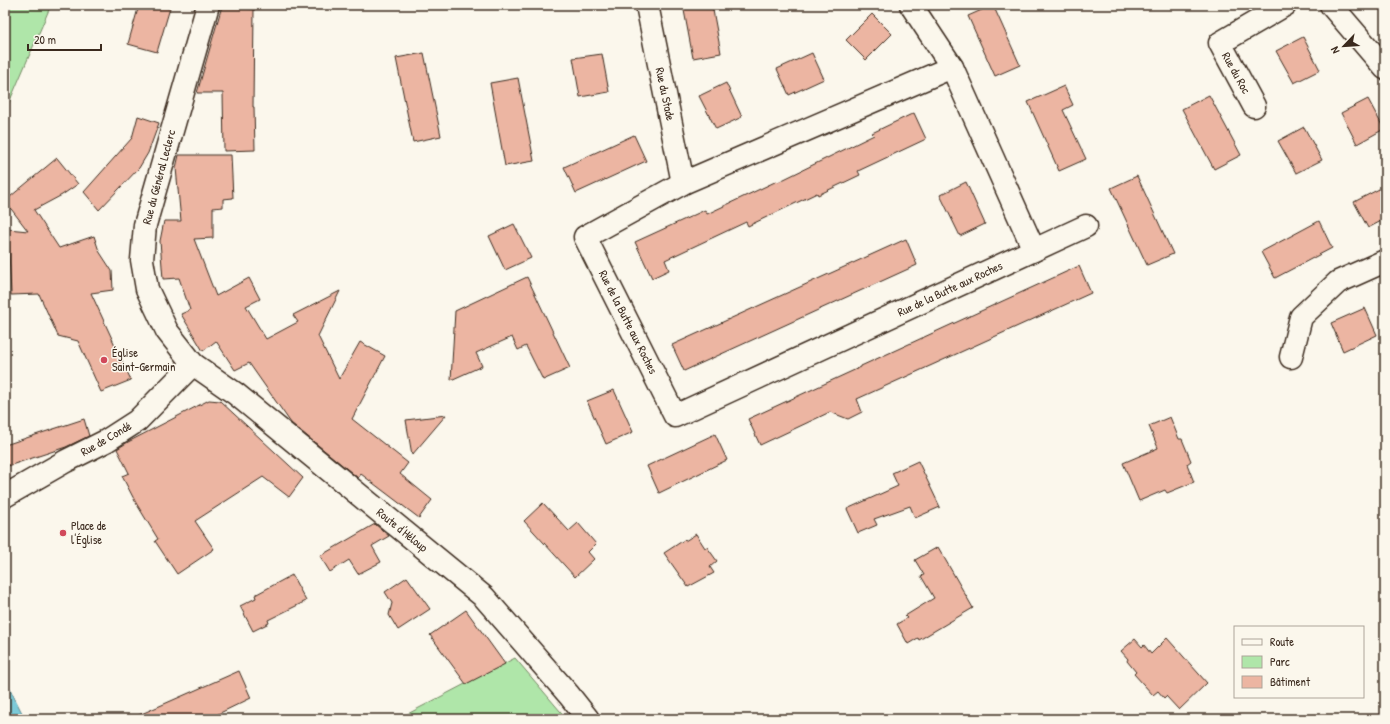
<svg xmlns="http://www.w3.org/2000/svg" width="1390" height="724" viewBox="0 0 1390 724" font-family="'Patrick Hand',sans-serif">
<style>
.green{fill:#afe6a9;stroke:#758864}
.water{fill:#7bcad8;stroke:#618a8e}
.building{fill:#ecb5a2;stroke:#3b2a1e}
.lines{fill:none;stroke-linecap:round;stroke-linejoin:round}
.minor-casing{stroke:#3b2a1e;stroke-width:25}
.minor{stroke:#fbf7ec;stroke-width:22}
.poi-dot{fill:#d1495b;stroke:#fbf7ec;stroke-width:1.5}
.labels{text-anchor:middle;stroke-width:3;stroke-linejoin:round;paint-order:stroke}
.street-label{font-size:12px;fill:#3b2a1e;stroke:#fbf7ec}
.poi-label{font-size:12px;fill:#3b2a1e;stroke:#fbf7ec;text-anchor:start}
</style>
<rect width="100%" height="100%" fill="#fbf7ec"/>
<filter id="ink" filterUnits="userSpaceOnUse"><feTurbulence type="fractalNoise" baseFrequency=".025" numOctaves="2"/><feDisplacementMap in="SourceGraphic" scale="8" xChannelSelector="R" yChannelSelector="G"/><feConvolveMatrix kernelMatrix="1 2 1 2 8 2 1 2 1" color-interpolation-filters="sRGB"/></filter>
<g filter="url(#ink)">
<g class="green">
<path d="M 5,5 L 51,5 L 5,112 Z"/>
<path d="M 515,658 L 566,718 L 398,719 Z"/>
</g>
<path class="water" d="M 5,679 L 25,719 L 5,719 Z"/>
<g class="building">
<path d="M 139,5 L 158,5 L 170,8 L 157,52 L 128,44 Z"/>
<path d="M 683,5 L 712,5 L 721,53 L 693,58 Z"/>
<path d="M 993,5 L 1020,65 L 995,76 L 968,16 Z"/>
<path d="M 222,6 L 254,9 L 253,107 L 254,107 L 255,150 L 224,151 L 223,93 L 197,93 Z"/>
<path d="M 872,14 L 892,34 L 866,60 L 846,40 Z"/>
<path d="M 1303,37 L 1320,70 L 1294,83 L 1276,51 Z"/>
<path d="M 424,53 L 441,136 L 413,142 L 396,58 Z"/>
<path d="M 812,53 L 824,79 L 789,95 L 777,69 Z"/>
<path d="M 602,54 L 609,92 L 580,97 L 573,58 Z"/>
<path d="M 518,78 L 534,161 L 505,166 L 490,83 Z"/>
<path d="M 726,83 L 742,117 L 716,129 L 699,96 Z"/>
<path d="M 1064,86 L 1073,105 L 1063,110 L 1086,159 L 1059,171 L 1028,102 Z"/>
<path d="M 1209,95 L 1241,155 L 1214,169 L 1182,109 Z"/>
<path d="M 1368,99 L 1384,129 L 1357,144 L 1341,113 Z"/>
<path d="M 914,113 L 926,139 L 858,171 L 860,175 L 818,195 L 817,193 L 748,226 L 746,222 L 665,260 L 669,270 L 652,278 L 635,242 L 705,210 L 707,214 L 777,181 L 778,182 L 874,135 L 872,133 Z"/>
<path d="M 138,116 L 159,123 L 148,153 L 139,168 L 99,210 L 84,192 L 132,138 Z"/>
<path d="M 1304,127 L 1322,160 L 1296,173 L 1278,141 Z"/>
<path d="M 634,135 L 646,161 L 576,193 L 564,167 Z"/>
<path d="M 179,155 L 231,155 L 233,198 L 223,199 L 223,207 L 213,208 L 213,238 L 194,239 L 216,296 L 249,278 L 260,299 L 246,306 L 266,339 L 298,322 L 293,315 L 340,291 L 318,336 L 339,379 L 360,342 L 385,356 L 352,419 L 408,463 L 400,474 L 432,500 L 419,518 L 361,474 L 358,478 L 291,423 L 249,363 L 235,370 L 216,341 L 203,351 L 181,314 L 190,310 L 179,278 L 163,279 L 160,241 L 164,221 L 181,221 L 176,168 Z"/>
<path d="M 57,158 L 78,184 L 62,195 L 34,210 L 59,248 L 94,236 L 99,251 L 112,271 L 113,290 L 91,293 L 131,380 L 101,392 L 78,341 L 58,336 L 39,294 L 11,295 L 8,229 L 28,231 L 5,201 Z"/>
<path d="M 1137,176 L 1173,254 L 1147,265 L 1111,188 Z"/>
<path d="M 966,182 L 985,224 L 960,236 L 940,195 Z"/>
<path d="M 1385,186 L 1385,219 L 1368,228 L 1354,202 Z"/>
<path d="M 1319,221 L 1332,248 L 1275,278 L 1261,252 Z"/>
<path d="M 514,224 L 531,258 L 505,270 L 489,236 Z"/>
<path d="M 906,239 L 917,265 L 684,371 L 672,345 Z"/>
<path d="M 1079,266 L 1091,293 L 857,399 L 862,412 L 848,419 L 830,412 L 760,445 L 748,419 L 861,367 L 861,366 Z"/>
<path d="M 527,277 L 570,368 L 543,380 L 526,346 L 518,350 L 512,337 L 476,353 L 482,366 L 451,380 L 455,311 Z"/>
<path d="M 1365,308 L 1377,335 L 1343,351 L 1331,323 Z"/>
<path d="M 614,390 L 633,432 L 606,444 L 587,401 Z"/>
<path d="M 209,400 L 220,401 L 303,478 L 289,497 L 263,477 L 195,521 L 214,549 L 177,574 L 155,541 L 158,539 L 136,503 L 122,476 L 129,473 L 117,449 L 128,442 Z"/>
<path d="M 446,415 L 412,455 L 406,420 Z"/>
<path d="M 1170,417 L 1179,439 L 1182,439 L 1191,461 L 1187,464 L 1194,482 L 1167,493 L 1165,490 L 1139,501 L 1123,463 L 1158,448 L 1149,426 Z"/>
<path d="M 84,419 L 89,436 L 66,447 L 5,467 L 5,445 Z"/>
<path d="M 715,434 L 727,460 L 659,493 L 647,466 Z"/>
<path d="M 918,461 L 940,507 L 915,518 L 910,506 L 874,519 L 877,525 L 858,533 L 847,509 L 898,486 L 892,473 Z"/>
<path d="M 543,503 L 569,531 L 578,523 L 596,544 L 588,552 L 594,559 L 575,577 L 524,521 Z"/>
<path d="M 375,524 L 389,536 L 372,546 L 381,562 L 358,574 L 349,560 L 330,572 L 320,556 Z"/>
<path d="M 696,534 L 705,548 L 707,547 L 717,561 L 710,567 L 714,573 L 688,587 L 664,553 L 684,540 L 685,541 Z"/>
<path d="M 938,547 L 973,608 L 919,640 L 918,638 L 908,644 L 897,624 L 907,618 L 905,616 L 934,598 L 921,576 L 924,575 L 915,560 Z"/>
<path d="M 292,575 L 306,601 L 268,620 L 269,623 L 253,631 L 240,606 L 256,598 L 255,595 Z"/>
<path d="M 407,577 L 430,609 L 398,630 L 389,615 L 392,603 L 385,592 Z"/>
<path d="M 466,610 L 505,664 L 466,684 L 430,635 Z"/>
<path d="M 1167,638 L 1207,683 L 1179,710 L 1166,696 L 1164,698 L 1158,691 L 1153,695 L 1134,674 L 1136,672 L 1127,661 L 1128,659 L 1121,651 L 1135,639 L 1142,647 L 1144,645 L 1151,654 Z"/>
<path d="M 239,671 L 251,698 L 218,714 L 220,719 L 130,719 Z"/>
</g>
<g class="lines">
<g class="minor-casing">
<g id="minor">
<path d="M 208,5 L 145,225 L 142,260 L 147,289 L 167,331 L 193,364 L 236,394 L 484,597 L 569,695 L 588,719"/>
<path d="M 647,5 L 683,183"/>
<path d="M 911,5 L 952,67 L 1034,250"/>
<path d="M 1331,5 L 1385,68"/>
<path d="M 952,67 L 683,183 L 585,237 L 675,416 L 1086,226"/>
<path d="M 1254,106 L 1220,43 L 1285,5"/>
<path d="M 1291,357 L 1301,317 L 1338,282 L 1385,261"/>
<path d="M 5,496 L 66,461 L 106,441 L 137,421 L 193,364"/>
</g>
</g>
<use href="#minor" class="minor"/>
</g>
</g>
<g class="poi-dot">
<circle cx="104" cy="360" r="4"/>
<circle cx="63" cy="533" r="4"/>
</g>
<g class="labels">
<g class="street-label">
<text transform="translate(1236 73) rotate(61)" y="4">Rue du Roc</text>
<text transform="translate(665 94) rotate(78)" y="4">Rue du Stade</text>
<text transform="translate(159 177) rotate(-75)" y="4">Rue du Général Leclerc</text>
<text transform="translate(950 289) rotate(-25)" y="4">Rue de la Butte aux Roches</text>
<text transform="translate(628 322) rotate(63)" y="4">Rue de la Butte aux Roches</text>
<text transform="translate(106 439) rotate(-30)" y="4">Rue de Condé</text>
<text transform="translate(402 530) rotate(39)" y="4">Route d'Héloup</text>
</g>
<g class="poi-label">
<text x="112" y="357">Église<tspan x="112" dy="14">Saint-Germain</tspan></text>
<text x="71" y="530">Place de<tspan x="71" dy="14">l'Église</tspan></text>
</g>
</g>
<rect width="1390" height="724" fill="none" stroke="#fbf7ec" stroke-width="20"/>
<rect x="10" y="10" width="1370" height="704" fill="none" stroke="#3b2a1e" stroke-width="1.5" filter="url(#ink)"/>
<rect x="1234" y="626" width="130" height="72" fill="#fbf7ec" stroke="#aea59a"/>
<rect x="1242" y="639" width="20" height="6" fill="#fbf7ec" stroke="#aea59a"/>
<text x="1270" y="646" font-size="12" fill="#3b2a1e">Route</text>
<rect x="1242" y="656" width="20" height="12" fill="#afe6a9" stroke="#aea59a"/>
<text x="1270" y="666" font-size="12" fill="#3b2a1e">Parc</text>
<rect x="1242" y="676" width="20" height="12" fill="#ecb5a2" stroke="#aea59a"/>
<text x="1270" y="686" font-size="12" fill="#3b2a1e">Bâtiment</text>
<g transform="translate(1344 46) rotate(245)" stroke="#fbf7ec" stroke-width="3" paint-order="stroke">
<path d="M0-3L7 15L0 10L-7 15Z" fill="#3b2a1e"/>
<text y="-6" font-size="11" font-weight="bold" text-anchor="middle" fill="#3b2a1e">N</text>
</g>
<path d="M28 44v6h73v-6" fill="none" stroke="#3b2a1e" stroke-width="2"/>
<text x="34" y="44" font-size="12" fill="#3b2a1e" stroke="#fbf7ec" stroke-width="3" paint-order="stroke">20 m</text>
</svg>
